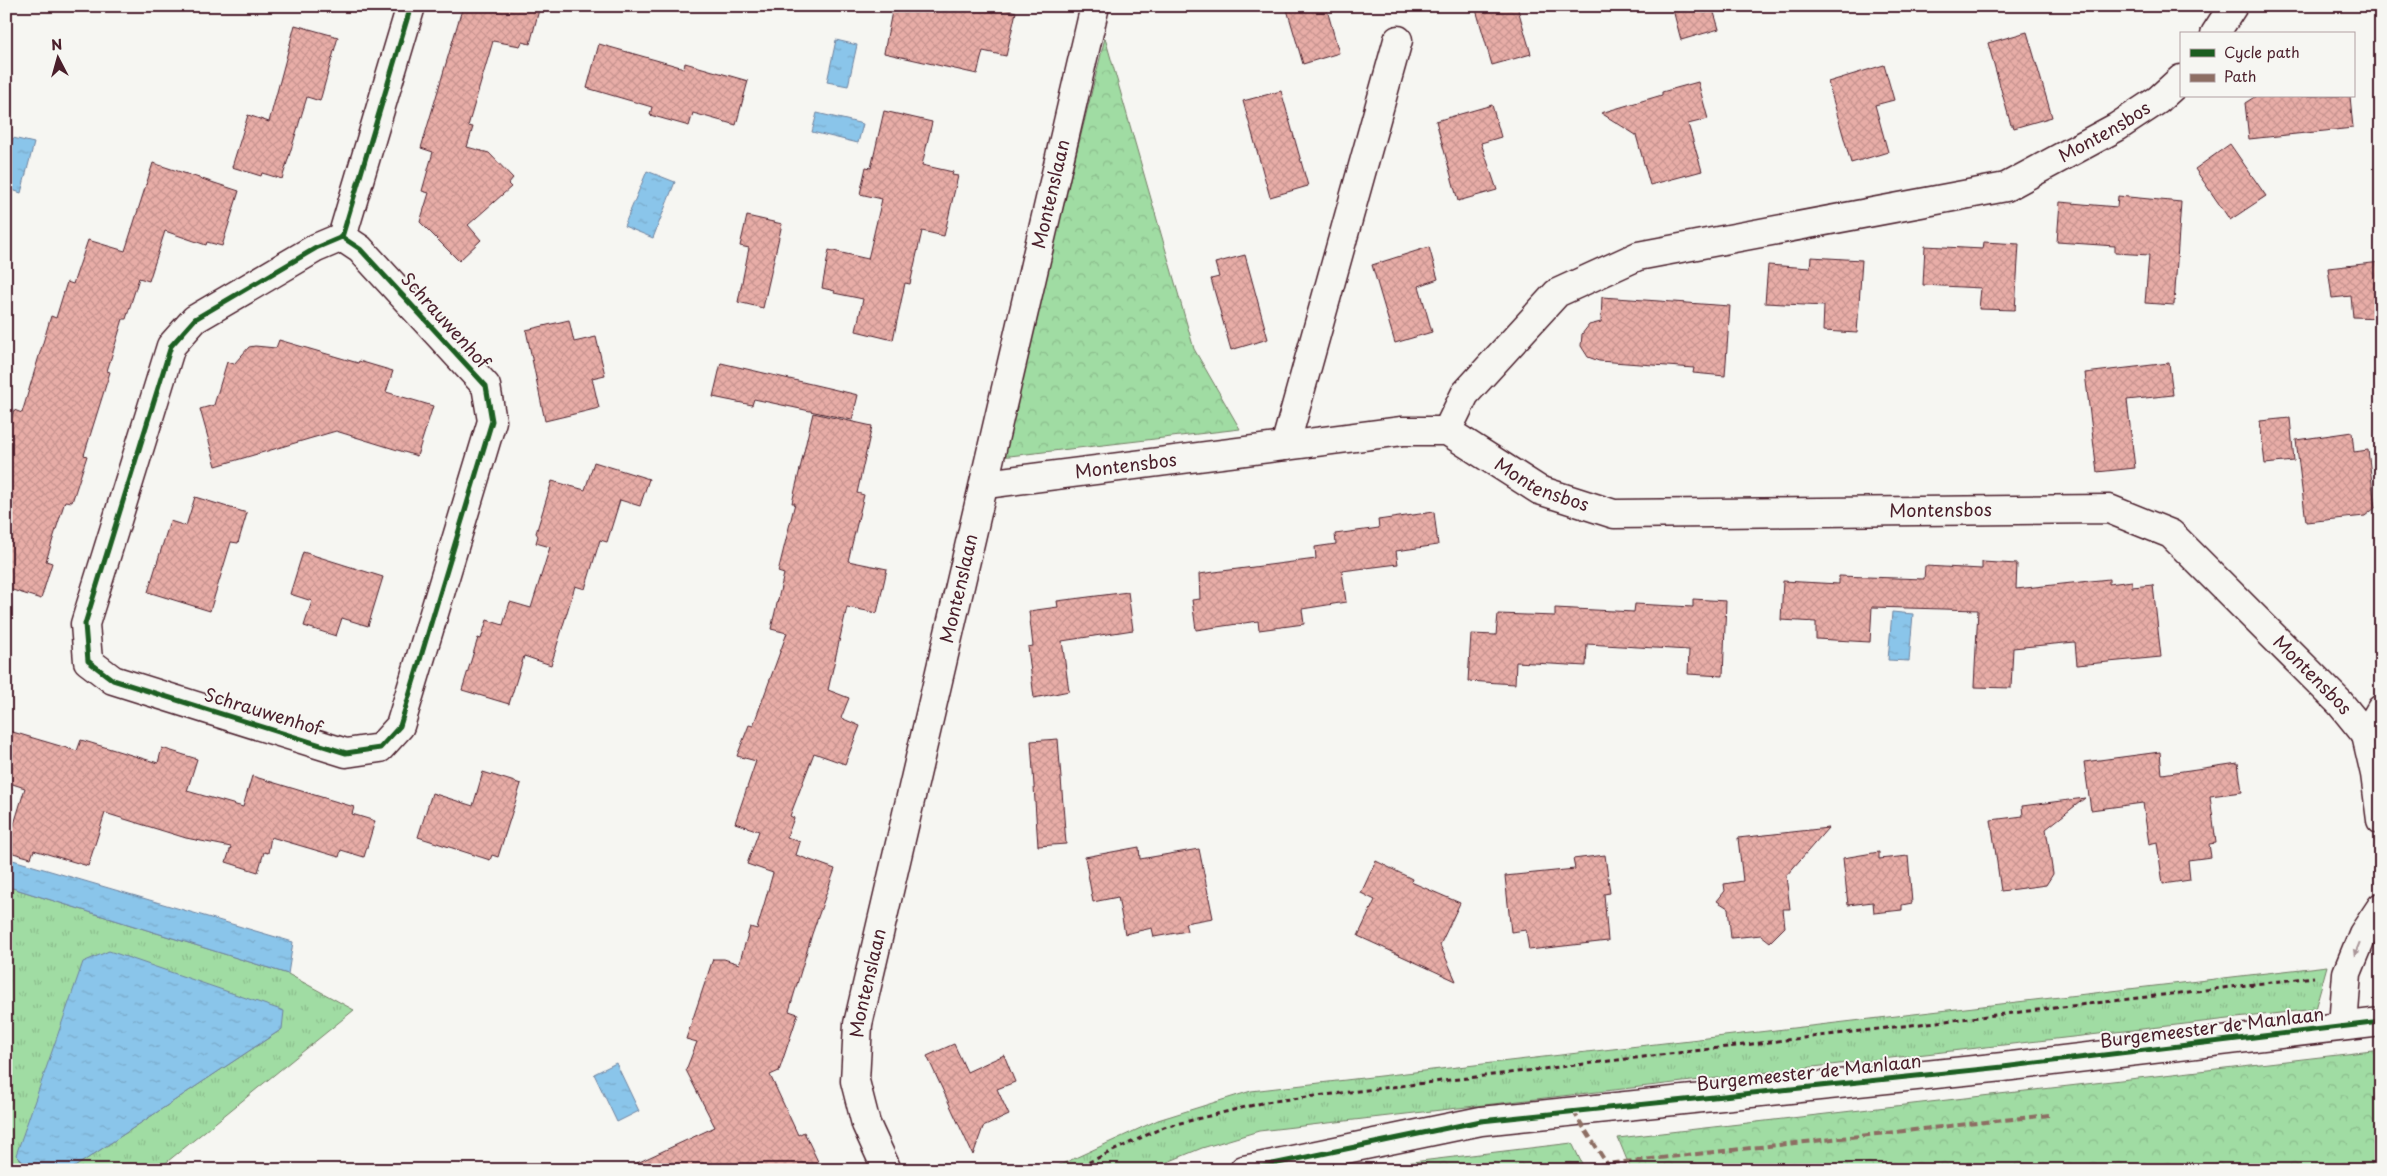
<svg xmlns="http://www.w3.org/2000/svg" width="2387" height="1176" viewBox="0 0 2387 1176" font-family="'Playpen Sans',sans-serif">
<style>
.grass{fill:url(#grass-tufts);stroke:#757e67}
.forest{fill:url(#forest-crowns);stroke:#757e67}
.water{fill:url(#water-ripples);stroke:#70839e}
.building{fill:url(#building-cross-hatch);stroke:#4a1f2b}
.lines{fill:none;stroke-linecap:round;stroke-linejoin:round}
.minor-casing{stroke:#4a1f2b;stroke-width:31}
.tertiary-casing{stroke:#4a1f2b;stroke-width:31}
.path{stroke:#4a1f2b;stroke-width:3;stroke-dasharray:5 4;stroke-linecap:butt}
.minor{stroke:#f6f6f2;stroke-width:28}
.tertiary{stroke:#f6f6f2;stroke-width:28}
.quiet{stroke:#8d6e63;stroke-width:4;stroke-dasharray:8 4;stroke-linecap:butt}
.cycleway-casing{stroke:#f6f6f2;stroke-width:8}
.cycleway{stroke:#1b5e20;stroke-width:5}
.oneway{fill:#a99598}
.labels{text-anchor:middle;stroke-width:4;stroke-linejoin:round;paint-order:stroke}
.street-label{font-size:18px;fill:#4a1f2b;stroke:#f6f6f2}
</style>
<defs>
<pattern id="grass-tufts" width="24" height="20" patternUnits="userSpaceOnUse" patternTransform="scale(1.25)"><rect width="24" height="20" fill="#a0dca3"/><path d="M3 7l-1-3M5 7V3M7 7l1-3M15 17l-1-3M17 17v-4M19 17l1-3" fill="none" stroke="#8bbc8c"/></pattern>
<pattern id="forest-crowns" width="20" height="18" patternUnits="userSpaceOnUse" patternTransform="scale(1.25)"><rect width="20" height="18" fill="#a0dca3"/><path d="M2 6a3 3 0 1 1 6 0M12 15a3 3 0 1 1 6 0" fill="none" stroke="#8bbc8c"/></pattern>
<pattern id="water-ripples" width="26" height="14" patternUnits="userSpaceOnUse" patternTransform="scale(1.25)"><rect width="26" height="14" fill="#8ac5ea"/><path d="M2 4q2-2 4 0t4 0M15 11q2-2 4 0t4 0" fill="none" stroke="#79a9c9"/></pattern>
<pattern id="building-cross-hatch" width="8" height="8" patternUnits="userSpaceOnUse" patternTransform="scale(1.25)"><rect width="8" height="8" fill="#e8ada7"/><path d="M0 0l8 8M0 8l8-8" fill="none" stroke="#c89490"/></pattern>
</defs>
<rect width="100%" height="100%" fill="#f6f6f2"/>
<filter id="ink" filterUnits="userSpaceOnUse"><feTurbulence type="fractalNoise" baseFrequency=".02" numOctaves="2"/><feDisplacementMap in="SourceGraphic" scale="10" xChannelSelector="R" yChannelSelector="G"/><feConvolveMatrix kernelMatrix="1 2 1 2 8 2 1 2 1" color-interpolation-filters="sRGB"/></filter>
<g filter="url(#ink)">
<g class="grass">
<path d="M 6,886 L 288,974 L 354,1010 L 157,1170 L 70,1170 L 282,1029 L 17,1155 L 31,1170 L 6,1170 Z"/>
<path d="M 2327,966 L 2315,1009 L 1259,1131 L 1202,1148 L 1148,1170 L 1049,1170 L 1158,1120 L 1251,1091 Z"/>
</g>
<g class="forest">
<path d="M 1105,38 L 1194,349 L 1240,429 L 1001,457 Z"/>
<path d="M 2381,1050 L 2381,1170 L 1631,1170 L 1618,1138 Z"/>
<path d="M 1572,1143 L 1585,1170 L 1345,1170 Z"/>
</g>
<g class="water">
<path d="M 836,40 L 857,45 L 848,86 L 827,82 Z"/>
<path d="M 817,113 L 863,124 L 858,143 L 812,132 Z"/>
<path d="M 13,138 L 34,143 L 21,193 L 6,188 L 6,164 Z"/>
<path d="M 647,171 L 675,182 L 653,238 L 624,226 Z"/>
<path d="M 1892,612 L 1913,614 L 1909,661 L 1888,660 Z"/>
<path d="M 6,858 L 293,942 L 288,974 L 6,886 Z"/>
<path d="M 109,951 L 284,1011 L 282,1029 L 70,1170 L 31,1170 L 16,1155 L 83,962 Z"/>
<path d="M 616,1063 L 639,1111 L 617,1122 L 594,1074 Z"/>
</g>
<g class="building">
<path d="M 463,6 L 540,6 L 530,44 L 522,42 L 520,46 L 493,41 L 468,126 L 473,127 L 467,147 L 489,153 L 513,178 L 508,184 L 511,187 L 468,225 L 481,240 L 459,261 L 420,222 L 429,193 L 422,191 L 433,152 L 421,148 Z"/>
<path d="M 893,6 L 993,6 L 1016,12 L 1006,56 L 983,51 L 977,74 L 884,53 Z"/>
<path d="M 1286,6 L 1326,6 L 1339,53 L 1303,64 Z"/>
<path d="M 1475,6 L 1517,6 L 1531,54 L 1492,65 Z"/>
<path d="M 1672,6 L 1712,6 L 1719,29 L 1681,40 Z"/>
<path d="M 295,25 L 338,37 L 320,101 L 307,97 L 282,179 L 262,173 L 261,176 L 232,167 L 248,115 L 269,122 Z"/>
<path d="M 2027,32 L 2052,117 L 2014,128 L 2013,125 L 2011,125 L 1988,43 Z"/>
<path d="M 599,44 L 684,68 L 685,63 L 748,81 L 736,125 L 693,113 L 689,126 L 650,115 L 652,107 L 587,88 Z"/>
<path d="M 1884,65 L 1894,100 L 1875,105 L 1888,152 L 1851,163 L 1828,82 Z"/>
<path d="M 1698,82 L 1708,119 L 1688,124 L 1702,171 L 1650,185 L 1636,135 L 1601,113 L 1662,95 L 1662,92 Z"/>
<path d="M 1281,91 L 1308,186 L 1270,197 L 1243,101 Z"/>
<path d="M 2256,96 L 2350,96 L 2353,128 L 2249,139 L 2245,103 Z"/>
<path d="M 1492,105 L 1501,137 L 1481,143 L 1497,190 L 1458,201 L 1436,121 Z"/>
<path d="M 884,111 L 932,122 L 922,165 L 953,172 L 952,175 L 958,176 L 944,236 L 922,231 L 910,284 L 905,283 L 893,340 L 856,331 L 863,299 L 834,293 L 835,291 L 822,288 L 829,250 L 868,259 L 882,199 L 860,194 L 866,167 L 871,168 Z"/>
<path d="M 2230,144 L 2266,196 L 2230,220 L 2195,169 Z"/>
<path d="M 153,163 L 239,191 L 222,246 L 207,242 L 206,245 L 165,231 L 149,281 L 139,278 L 126,319 L 123,319 L 107,371 L 110,372 L 84,455 L 87,456 L 72,502 L 65,501 L 46,561 L 52,563 L 41,599 L 6,588 L 6,433 L 14,410 L 22,413 L 51,316 L 56,318 L 67,282 L 73,284 L 88,240 L 125,251 Z"/>
<path d="M 2118,196 L 2181,202 L 2174,305 L 2145,303 L 2149,255 L 2115,253 L 2115,246 L 2057,242 L 2060,202 L 2117,207 Z"/>
<path d="M 747,216 L 782,224 L 763,308 L 738,302 L 749,248 L 740,246 Z"/>
<path d="M 1984,242 L 2019,244 L 2015,310 L 1979,309 L 1981,288 L 1923,285 L 1925,246 L 1983,249 Z"/>
<path d="M 1429,247 L 1438,279 L 1419,286 L 1432,332 L 1395,343 L 1372,265 Z"/>
<path d="M 1245,255 L 1268,339 L 1231,350 L 1211,279 L 1219,277 L 1215,263 Z"/>
<path d="M 1811,257 L 1862,260 L 1857,333 L 1823,331 L 1824,306 L 1765,303 L 1768,265 L 1810,268 Z"/>
<path d="M 2381,262 L 2381,318 L 2353,317 L 2351,296 L 2332,298 L 2328,268 Z"/>
<path d="M 1602,297 L 1730,306 L 1725,376 L 1693,373 L 1694,368 L 1599,361 L 1588,357 L 1581,346 L 1582,334 L 1589,325 L 1601,322 Z"/>
<path d="M 569,320 L 574,342 L 596,337 L 605,375 L 592,378 L 599,408 L 545,421 L 526,330 Z"/>
<path d="M 279,340 L 358,363 L 359,361 L 393,371 L 386,392 L 433,406 L 417,456 L 336,431 L 216,466 L 200,409 L 214,405 L 227,362 L 234,364 L 249,347 L 255,346 L 276,348 Z"/>
<path d="M 721,363 L 858,395 L 852,420 L 754,399 L 752,405 L 713,397 Z"/>
<path d="M 2169,363 L 2173,395 L 2127,400 L 2135,468 L 2097,472 L 2085,373 Z"/>
<path d="M 813,413 L 872,426 L 857,493 L 864,495 L 848,561 L 887,569 L 877,613 L 847,607 L 828,690 L 849,698 L 841,718 L 860,726 L 845,764 L 814,753 L 790,816 L 794,818 L 787,837 L 800,842 L 796,855 L 835,869 L 812,934 L 789,1011 L 798,1014 L 779,1071 L 770,1075 L 798,1135 L 804,1132 L 822,1170 L 622,1170 L 715,1127 L 686,1070 L 697,1042 L 686,1039 L 713,959 L 724,959 L 739,964 L 750,927 L 757,929 L 773,873 L 747,864 L 759,831 L 735,823 L 756,761 L 737,756 L 749,725 L 753,726 L 787,633 L 771,629 L 784,574 L 778,572 L 795,503 L 792,503 Z"/>
<path d="M 2290,418 L 2294,461 L 2265,464 L 2260,421 Z"/>
<path d="M 2352,432 L 2354,452 L 2368,450 L 2375,508 L 2365,516 L 2306,522 L 2296,440 Z"/>
<path d="M 594,462 L 649,479 L 640,506 L 620,500 L 607,542 L 600,540 L 585,589 L 575,586 L 551,665 L 524,656 L 509,704 L 462,690 L 478,638 L 481,639 L 487,620 L 503,625 L 510,602 L 531,608 L 550,547 L 536,543 L 538,536 L 536,533 L 552,481 L 585,490 Z"/>
<path d="M 195,497 L 247,513 L 238,543 L 231,542 L 210,611 L 148,592 L 170,521 L 186,526 Z"/>
<path d="M 1434,512 L 1438,545 L 1396,551 L 1398,564 L 1342,571 L 1346,602 L 1302,609 L 1304,624 L 1259,630 L 1258,621 L 1196,630 L 1192,600 L 1200,599 L 1199,574 L 1316,559 L 1315,547 L 1336,544 L 1335,534 L 1379,528 L 1378,520 Z"/>
<path d="M 303,552 L 383,577 L 368,626 L 342,618 L 336,636 L 304,626 L 312,601 L 290,594 Z"/>
<path d="M 1982,562 L 2017,564 L 2016,589 L 2109,579 L 2109,584 L 2132,581 L 2132,587 L 2153,585 L 2161,657 L 2077,665 L 2075,642 L 2013,648 L 2011,688 L 1974,687 L 1978,610 L 1872,607 L 1870,642 L 1816,639 L 1816,622 L 1781,620 L 1783,581 L 1839,584 L 1839,576 L 1924,579 L 1925,566 L 1982,569 Z"/>
<path d="M 1128,592 L 1133,630 L 1062,641 L 1069,691 L 1034,698 L 1028,647 L 1033,646 L 1029,611 L 1058,607 L 1057,601 Z"/>
<path d="M 1693,599 L 1726,601 L 1723,676 L 1688,674 L 1689,650 L 1587,644 L 1586,666 L 1516,662 L 1515,684 L 1468,681 L 1471,634 L 1496,635 L 1498,614 L 1555,616 L 1555,608 L 1634,612 L 1635,604 L 1693,607 Z"/>
<path d="M 6,730 L 77,751 L 81,740 L 158,763 L 162,748 L 197,759 L 187,791 L 243,807 L 252,776 L 354,807 L 352,814 L 375,821 L 364,857 L 341,850 L 339,857 L 271,837 L 268,853 L 264,852 L 258,872 L 226,862 L 231,847 L 186,838 L 105,813 L 88,866 L 34,850 L 31,858 L 6,851 L 25,788 L 6,782 Z"/>
<path d="M 1058,739 L 1066,844 L 1038,846 L 1031,741 Z"/>
<path d="M 2160,752 L 2162,774 L 2238,763 L 2242,792 L 2210,796 L 2216,843 L 2209,844 L 2211,857 L 2188,860 L 2190,880 L 2163,884 L 2157,842 L 2149,844 L 2143,803 L 2091,810 L 2084,762 Z"/>
<path d="M 483,772 L 521,784 L 498,857 L 492,855 L 490,860 L 418,837 L 432,793 L 473,806 Z"/>
<path d="M 2085,798 L 2046,829 L 2053,874 L 2046,885 L 2001,891 L 1991,820 L 2023,816 L 2022,806 Z"/>
<path d="M 1828,828 L 1786,876 L 1790,909 L 1783,909 L 1785,927 L 1770,942 L 1761,935 L 1731,938 L 1728,908 L 1717,901 L 1725,891 L 1724,884 L 1743,881 L 1738,838 Z"/>
<path d="M 1139,847 L 1140,859 L 1199,849 L 1213,918 L 1185,923 L 1187,931 L 1154,937 L 1152,928 L 1125,934 L 1118,897 L 1093,902 L 1085,857 Z"/>
<path d="M 1879,852 L 1879,859 L 1908,856 L 1912,903 L 1902,905 L 1902,910 L 1874,913 L 1873,902 L 1848,905 L 1843,858 Z"/>
<path d="M 1605,855 L 1610,893 L 1604,894 L 1608,941 L 1529,950 L 1526,930 L 1511,932 L 1505,876 L 1575,869 L 1573,859 Z"/>
<path d="M 1376,861 L 1412,879 L 1411,882 L 1460,903 L 1440,945 L 1456,981 L 1358,936 L 1375,900 L 1361,893 Z"/>
<path d="M 954,1044 L 967,1072 L 1004,1055 L 1015,1082 L 997,1089 L 1009,1115 L 983,1127 L 973,1155 L 927,1056 Z"/>
</g>
<g class="lines">
<g class="minor-casing">
<g id="minor">
<path d="M 2215,34 L 2233,6"/>
<path d="M 342,237 L 360,249 L 486,386 L 492,421 L 400,726 L 380,748 L 346,753 L 113,680 L 88,661 L 85,624 L 171,346 L 195,319 L 316,248 L 342,237 L 411,6"/>
<path id="s1" d="M 1447,431 L 1465,394 L 1557,293 L 1638,256 L 2006,187 L 2117,127 L 2158,100 L 2181,79"/>
<path d="M 1285,446 L 1398,40"/>
<path id="s2" d="M 986,484 L 1402,431 L 1447,431 L 1539,490 L 1614,514 L 2109,509 L 2171,534 L 2340,703 L 2366,735"/>
<path d="M 2381,709 L 2366,735 L 2375,774 L 2381,820"/>
<path d="M 2343,1026 L 2347,973 L 2363,934 L 2381,907"/>
<path id="s3" d="M 887,1170 L 866,1124 L 855,1081 L 858,1024 L 1095,6"/>
</g>
</g>
<g class="tertiary-casing">
<path id="tertiary" d="M 1244,1170 L 1481,1121 L 2003,1067 L 2381,1022"/>
</g>
<path class="path" d="M 1072,1170 L 1164,1127 L 1266,1102 L 2314,977"/>
<use href="#minor" class="minor"/>
<use href="#tertiary" class="tertiary"/>
<g class="quiet">
<path d="M 1573,1111 L 1611,1170"/>
<path d="M 1552,1170 L 2049,1115"/>
</g>
<g class="cycleway-casing">
<g id="cycleway">
<path d="M 342,237 L 360,249 L 486,386 L 492,421 L 400,726 L 380,748 L 346,753 L 113,680 L 88,661 L 85,624 L 171,346 L 195,319 L 316,248 L 342,237 L 411,6"/>
<path d="M 1244,1170 L 1481,1121 L 2003,1067 L 2381,1022"/>
</g>
</g>
<use href="#cycleway" class="cycleway"/>
</g>
<defs><path id="oneway-solid" d="M-6-.8H1V-3.2L6.5 0L1 3.2V.8H-6Z" transform="scale(1.25)"/></defs>
<use class="oneway" href="#oneway-solid" transform="translate(2357 949) rotate(112)"/>
</g>
<g class="labels">
<g class="street-label">
<text dy="6" stroke="none"><textPath href="#s1" startOffset="754">Montensbos</textPath></text>
<text dy="6" stroke="none"><textPath href="#s3" startOffset="1004">Montenslaan</textPath></text>
<text transform="translate(445 321) rotate(48)" y="6">Schrauwenhof</text>
<text dy="6" stroke="none"><textPath href="#s2" startOffset="141">Montensbos</textPath></text>
<text dy="6" stroke="none"><textPath href="#s2" startOffset="574">Montensbos</textPath></text>
<text dy="6" stroke="none"><textPath href="#s2" startOffset="979">Montensbos</textPath></text>
<text dy="6" stroke="none"><textPath href="#s3" startOffset="599">Montenslaan</textPath></text>
<text dy="6" stroke="none"><textPath href="#s2" startOffset="1414">Montensbos</textPath></text>
<text transform="translate(263 712) rotate(17)" y="6">Schrauwenhof</text>
<text dy="6" stroke="none"><textPath href="#s3" startOffset="194">Montenslaan</textPath></text>
<text transform="translate(2212 1028) rotate(-7)" y="6">Burgemeester de Manlaan</text>
<text transform="translate(1809 1073) rotate(-6)" y="6">Burgemeester de Manlaan</text>
</g>
</g>
<rect width="2387" height="1176" fill="none" stroke="#f6f6f2" stroke-width="25"/>
<rect x="12" y="12" width="2362" height="1151" fill="none" stroke="#4a1f2b" stroke-width="2" filter="url(#ink)"/>
<rect x="2180" y="32" width="175" height="65" fill="#f6f6f2" stroke="#b1a0a2"/>
<rect x="2190" y="49" width="25" height="8" fill="#1b5e20" stroke="#b1a0a2"/>
<text x="2224" y="58" font-size="15" fill="#4a1f2b">Cycle path</text>
<rect x="2190" y="74" width="25" height="8" fill="#8d6e63" stroke="#b1a0a2"/>
<text x="2224" y="82" font-size="15" fill="#4a1f2b">Path</text>
<g transform="translate(58 58) rotate(354)" stroke="#f6f6f2" stroke-width="4" paint-order="stroke">
<path d="M0-4L9 19L0 12L-9 19Z" fill="#4a1f2b"/>
<text y="-8" font-size="14" font-weight="bold" text-anchor="middle" fill="#4a1f2b">N</text>
</g>
</svg>
